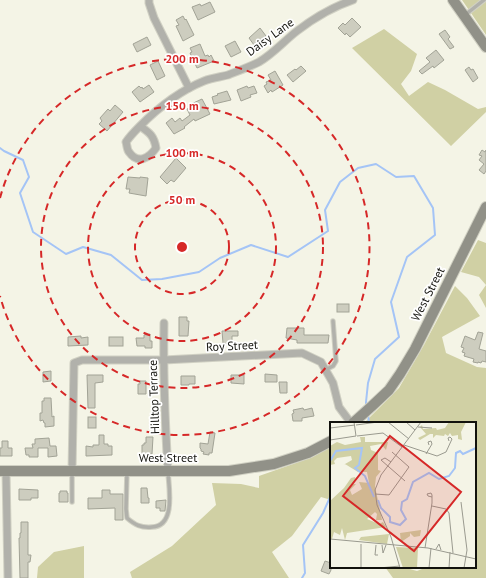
<svg xmlns="http://www.w3.org/2000/svg" width="486" height="578" viewBox="0 0 486 578" font-family="'PT Sans',sans-serif">
<style>
.green{fill:#d0d0a4}
.lines{fill:none;stroke-linecap:round;stroke-linejoin:round}
.stream{stroke:#a4c4f6;stroke-width:2}
.building{fill:#cdcdbf;stroke:#a2a396}
.lane-casing{stroke:#d0d0c3;stroke-width:5.5}
.street-casing{stroke:#d0d0c3;stroke-width:9}
.secondary-casing{stroke:#d0d0c3;stroke-width:12}
.lane{stroke:#b1b1ab;stroke-width:3.5}
.street{stroke:#b1b1ab;stroke-width:7}
.secondary{stroke:#919188;stroke-width:10}
.ring{fill:none;stroke:#d62828;stroke-width:2;stroke-dasharray:7 5}
.labels{text-anchor:middle;stroke-width:3.5;stroke-linejoin:round;paint-order:stroke}
.street-label{font-size:12px;fill:#12120d;stroke:#fff}
.inset-river{fill:none;stroke:#a4c4f6;stroke-width:2}
.inset-road{fill:none;stroke:#9a9a8f;stroke-width:1}
.view{fill:#d62828;fill-opacity:0.15;stroke:#d62828;stroke-width:2}
.inset-edge{fill:none;stroke:#12120d;stroke-width:2}
.centre{fill:#d62828;stroke:#fff;stroke-width:2}
.ring-label{font-size:12px;text-anchor:middle;font-weight:bold;fill:#d62828;stroke:#fff;stroke-width:3.5;stroke-linejoin:round;paint-order:stroke}
</style>
<rect width="100%" height="100%" fill="#f4f4e6"/>
<g class="green">
<path d="M 462,0 L 486,0 L 486,35 Z"/>
<path d="M 384,29 L 417,54 L 411,71 L 401,84 L 409,96 L 428,82 L 445,90 L 478,109 L 486,107 L 486,112 L 451,146 L 352,48 Z"/>
<path d="M 478,240 L 486,243 L 486,308 L 479,295 L 486,285 L 479,277 L 461,272 Z"/>
<path d="M 455,286 L 467,298 L 480,316 L 442,337 L 446,353 L 477,367 L 486,368 L 486,578 L 393,578 L 385,567 L 402,567 L 417,571 L 427,567 L 475,567 L 475,423 L 364,423 L 399,388 L 424,345 Z"/>
<path d="M 331,446 L 331,500 L 321,497 L 292,536 L 272,552 L 289,578 L 132,578 L 130,572 L 172,546 L 216,505 L 212,483 L 241,484 L 259,488 L 259,476 L 313,457 Z"/>
<path d="M 84,546 L 84,578 L 37,578 L 38,567 L 54,552 Z"/>
</g>
<g class="lines">
<g class="stream">
<path d="M 0,148 L 4,151 L 23,160 L 29,177 L 20,193 L 33,232 L 66,254 L 83,247 L 111,255 L 142,280 L 162,279 L 199,272 L 220,258 L 251,245 L 288,257 L 328,231 L 325,210 L 340,182 L 358,168 L 376,164 L 396,177 L 414,176 L 433,208 L 435,235 L 407,257 L 391,302 L 399,337 L 375,359 L 368,383 L 366,402 L 366,405"/>
<path d="M 368,414 L 369,423"/>
<path d="M 302,578 L 305,573 L 303,545 L 323,513 L 331,495"/>
</g>
</g>
<g class="building">
<path d="M 210,2 L 215,12 L 198,20 L 192,7 L 200,4 L 201,6 Z"/>
<path d="M 183,16 L 185,20 L 186,19 L 194,35 L 183,41 L 176,26 L 179,25 L 176,20 Z"/>
<path d="M 352,18 L 361,27 L 350,37 L 346,33 L 345,35 L 338,28 L 343,23 L 345,25 Z"/>
<path d="M 260,28 L 266,36 L 254,45 L 249,38 Z"/>
<path d="M 445,30 L 450,37 L 448,39 L 454,47 L 450,49 L 439,34 Z"/>
<path d="M 147,37 L 151,45 L 137,52 L 133,44 Z"/>
<path d="M 235,41 L 241,52 L 231,57 L 225,46 Z"/>
<path d="M 200,44 L 205,56 L 208,55 L 209,57 L 211,55 L 214,61 L 197,68 L 190,53 L 192,52 L 190,48 Z"/>
<path d="M 436,50 L 444,60 L 434,68 L 433,66 L 422,74 L 419,71 L 430,62 L 426,58 Z"/>
<path d="M 158,61 L 165,76 L 157,80 L 150,65 Z"/>
<path d="M 301,66 L 306,71 L 293,82 L 287,75 L 295,69 L 296,70 Z"/>
<path d="M 469,67 L 471,70 L 473,69 L 478,78 L 473,82 L 465,70 Z"/>
<path d="M 275,71 L 283,85 L 272,92 L 271,90 L 268,93 L 264,86 L 267,84 L 266,82 L 271,80 L 268,75 Z"/>
<path d="M 149,85 L 154,92 L 140,102 L 132,92 L 139,86 L 141,88 L 142,87 L 143,89 Z"/>
<path d="M 247,86 L 248,88 L 254,86 L 257,93 L 250,95 L 251,97 L 241,101 L 237,90 Z"/>
<path d="M 227,91 L 231,100 L 214,104 L 212,97 L 218,95 L 217,94 Z"/>
<path d="M 202,99 L 210,114 L 195,121 L 194,119 L 184,127 L 185,128 L 174,134 L 166,123 L 172,118 L 175,122 L 180,118 L 182,121 L 190,115 L 187,109 L 190,108 L 189,105 Z"/>
<path d="M 115,105 L 123,112 L 107,131 L 99,124 L 102,121 L 100,118 L 108,109 L 110,111 Z"/>
<path d="M 482,150 L 485,152 L 486,150 L 486,171 L 484,174 L 479,170 L 484,164 L 479,160 L 482,156 L 479,155 Z"/>
<path d="M 176,158 L 186,168 L 174,182 L 171,180 L 167,184 L 160,177 Z"/>
<path d="M 128,177 L 140,178 L 140,177 L 148,178 L 146,196 L 129,193 L 130,189 L 126,189 Z"/>
<rect x="337" y="304" width="12" height="8"/>
<path d="M 179,317 L 187,317 L 187,321 L 189,321 L 188,336 L 179,336 Z"/>
<path d="M 287,328 L 304,328 L 304,335 L 329,335 L 328,343 L 297,343 L 297,340 L 286,338 Z"/>
<path d="M 222,331 L 238,331 L 238,336 L 232,336 L 232,342 L 228,342 L 228,344 L 223,343 Z"/>
<path d="M 478,332 L 483,333 L 479,349 L 486,351 L 486,362 L 482,361 L 481,363 L 478,362 L 478,363 L 473,362 L 474,359 L 464,356 L 465,353 L 462,352 L 464,348 L 461,347 L 465,336 L 475,340 Z"/>
<path d="M 150,334 L 150,341 L 152,341 L 152,348 L 145,348 L 145,346 L 137,346 L 136,338 L 144,338 L 144,335 Z"/>
<path d="M 81,336 L 81,338 L 88,337 L 88,345 L 68,346 L 68,337 Z"/>
<rect x="109" y="337" width="14" height="9"/>
<path d="M 51,371 L 51,381 L 43,382 L 43,372 Z"/>
<path d="M 265,374 L 277,375 L 277,382 L 265,382 Z"/>
<path d="M 87,375 L 103,375 L 103,382 L 95,383 L 95,408 L 88,408 Z"/>
<path d="M 231,375 L 244,375 L 244,384 L 231,383 Z"/>
<path d="M 181,376 L 195,376 L 195,384 L 189,384 L 189,385 L 181,385 Z"/>
<path d="M 140,381 L 146,381 L 146,394 L 138,394 L 138,384 L 140,384 Z"/>
<path d="M 279,382 L 287,382 L 287,393 L 280,393 Z"/>
<path d="M 44,398 L 51,398 L 52,417 L 54,416 L 54,426 L 45,427 L 45,423 L 44,423 L 43,420 L 40,421 L 40,413 L 42,413 L 42,401 L 44,401 Z"/>
<path d="M 303,408 L 304,410 L 312,408 L 314,416 L 302,418 L 302,421 L 293,421 L 292,414 L 294,413 L 293,410 Z"/>
<rect x="88" y="417" width="8" height="11"/>
<path d="M 210,432 L 215,433 L 212,453 L 209,453 L 209,455 L 203,454 L 204,452 L 201,451 L 201,449 L 200,448 L 200,443 L 208,444 Z"/>
<path d="M 99,435 L 104,435 L 104,444 L 108,444 L 108,446 L 112,446 L 112,455 L 86,456 L 86,446 L 93,447 L 93,445 L 99,445 Z"/>
<path d="M 146,437 L 153,437 L 152,454 L 142,454 L 142,445 L 144,445 L 144,443 L 146,443 Z"/>
<path d="M 49,438 L 50,446 L 56,446 L 57,456 L 48,457 L 48,448 L 38,448 L 38,457 L 29,457 L 29,455 L 26,455 L 25,448 L 33,448 L 32,444 L 35,444 L 35,439 Z"/>
<path d="M 2,441 L 8,441 L 8,448 L 12,448 L 12,456 L 0,456 L 0,448 L 2,448 Z"/>
<path d="M 141,488 L 147,488 L 148,498 L 149,498 L 149,503 L 141,503 Z"/>
<path d="M 19,489 L 38,490 L 38,498 L 31,498 L 31,500 L 19,500 Z"/>
<path d="M 102,490 L 110,490 L 110,494 L 123,494 L 123,520 L 115,520 L 115,508 L 88,509 L 88,498 L 102,498 Z"/>
<path d="M 60,491 L 67,491 L 67,493 L 68,493 L 68,502 L 59,502 L 59,493 L 60,493 Z"/>
<path d="M 166,500 L 165,511 L 160,511 L 160,508 L 156,508 L 156,501 Z"/>
<path d="M 21,522 L 28,522 L 28,555 L 31,555 L 30,562 L 28,562 L 28,578 L 20,578 L 19,538 L 20,538 L 20,533 L 21,533 Z"/>
<path d="M 325,561 L 331,563 L 331,570 L 329,574 L 321,571 Z"/>
</g>
<g class="lines">
<g class="lane-casing">
<g id="lane">
<path d="M 465,15 L 484,0"/>
<path d="M 325,370 L 333,366 L 336,361 L 333,321"/>
<path d="M 127,472 L 126,509 L 127,518 C 135,525 141,528 152,527 C 176,526 169,488 168,472"/>
<path d="M 72,502 L 72,472"/>
</g>
</g>
<g class="street-casing">
<g id="street">
<path d="M 149,0 L 149,3 L 154,18 L 189,88"/>
<path d="M 140,126 C 150,133 154,136 156,148 C 149,158 138,165 129,152 C 127,150 127,145 126,142 C 130,136 134,132 140,126 C 159,107 179,91 204,81 C 212,78 220,77 228,75 C 238,71 249,67 259,62 C 273,54 284,41 297,31 C 314,18 332,7 353,0"/>
<path d="M 164,323 C 163,373 165,422 168,471"/>
<path d="M 6,471 L 8,578"/>
<path d="M 72,471 L 74,363 L 82,360 L 164,360 L 302,353 L 321,362 L 333,383 L 339,407 L 351,423"/>
</g>
</g>
<g class="secondary-casing">
<g id="secondary">
<path d="M 453,0 L 486,47"/>
<path d="M 353,423 L 372,406 L 389,390 L 400,374 L 415,349 L 486,207"/>
<path d="M 0,471 L 229,471 L 274,464 L 308,453 L 331,441"/>
</g>
</g>
<use href="#lane" class="lane"/>
<use href="#street" class="street"/>
<use href="#secondary" class="secondary"/>
</g>
<g class="ring">
<circle cx="182" cy="247" r="47"/>
<circle cx="182" cy="247" r="94"/>
<circle cx="182" cy="247" r="141"/>
<path d="M0 198A188 188 0 1 1 0 296"/>
</g>
<g class="labels">
<g class="street-label">
<text transform="translate(270 37) rotate(-36)" y="4">Daisy Lane</text>
<text transform="translate(428 294) rotate(-63)" y="4">West Street</text>
<text transform="translate(232 346) rotate(-3)" y="4">Roy Street</text>
<text transform="translate(154 397) rotate(-92)" y="4">Hilltop Terrace</text>
<text x="168" y="462">West Street</text>
</g>
</g>
<g transform="translate(330 422)">
<rect width="146" height="146" fill="#f4f4e6"/>
<path d="M 119,0 L 136,0 L 131,10 L 132,18 L 128,17 L 128,13 L 122,14 L 120,11 L 118,14 L 115,12 L 114,14 L 106,13 L 103,16 L 103,12 L 100,12 L 90,18 L 88,16 L 96,12 L 90,5 L 92,3 L 93,7 L 106,6 L 107,8 L 115,6 ZM 30,15 L 35,15 L 35,20 L 58,20 L 56,28 L 51,22 L 40,24 L 41,28 L 48,31 L 48,48 L 51,49 L 46,55 L 45,64 L 52,98 L 46,98 L 47,92 L 45,90 L 37,97 L 49,102 L 53,100 L 56,105 L 17,111 L 15,118 L 12,106 L 10,113 L 4,110 L 2,117 L 0,116 L 0,79 L 14,66 L 21,56 L 25,55 L 26,58 L 22,62 L 26,62 L 20,68 L 22,73 L 32,67 L 29,60 L 39,61 L 37,50 L 28,50 L 15,42 L 8,46 L 22,38 L 21,34 L 7,36 L 4,39 L 5,42 L 0,43 L 0,24 L 7,20 L 15,23 L 31,20 ZM 91,108 L 90,114 L 84,115 L 80,111 L 80,114 L 71,120 L 70,111 ZM 59,112 L 57,122 L 29,118 L 31,115 ZM 66,125 L 88,126 L 87,146 L 73,146 Z" fill="#d0d0a4"/>
<path class="inset-river" d="M 0,39 L 6,29 L 32,26 L 29,43 L 25,46 L 35,54 L 44,75M 48,78 L 51,86 L 60,95 L 60,100 L 70,103 L 76,97 L 71,88 L 72,80 L 77,77 L 83,60 L 99,51 L 109,57 L 119,54 L 125,46 L 126,31 L 130,29 L 133,32 L 146,26"/>
<path class="inset-road" d="M 58,0 L 79,17M 76,0 L 85,8M 26,3 L 48,0M 88,5 L 102,6M 0,6 L 25,3M 27,14 L 53,11 L 72,25M 0,18 L 26,14 L 24,0M 74,23 L 107,34 L 116,30 L 122,17 L 120,15 L 118,16 L 119,19M 96,32 L 102,22 L 101,19 L 98,20 L 99,23M 61,40 L 55,36 L 51,38 L 75,59M 45,72 L 59,73 L 79,45 L 62,30M 131,80 L 137,128 L 134,146M 102,84 L 116,87 L 119,91 L 123,131M 0,117 L 98,126 L 146,137M 31,122 L 31,146M 46,123 L 45,133 L 48,133M 52,123 L 53,131 L 56,123M 95,126 L 102,81 L 102,73 L 101,71 L 97,72 L 98,74 L 102,75M 106,127 L 109,122 L 111,128M 49,146 L 70,144M 70,146 L 61,115 L 47,83 L 45,68 L 51,53 L 91,0M 99,146 L 101,126M 119,146 L 120,130"/>
<path class="view" d="M 60,14 L 131,70 L 84,129 L 13,74 Z"/>
<rect width="146" height="146" class="inset-edge"/>
</g>
<circle cx="182" cy="247" r="6" class="centre"/>
<g class="ring-label">
<text x="182" y="63">200 m</text>
<text x="182" y="110">150 m</text>
<text x="182" y="157">100 m</text>
<text x="182" y="204">50 m</text>
</g>
</svg>
